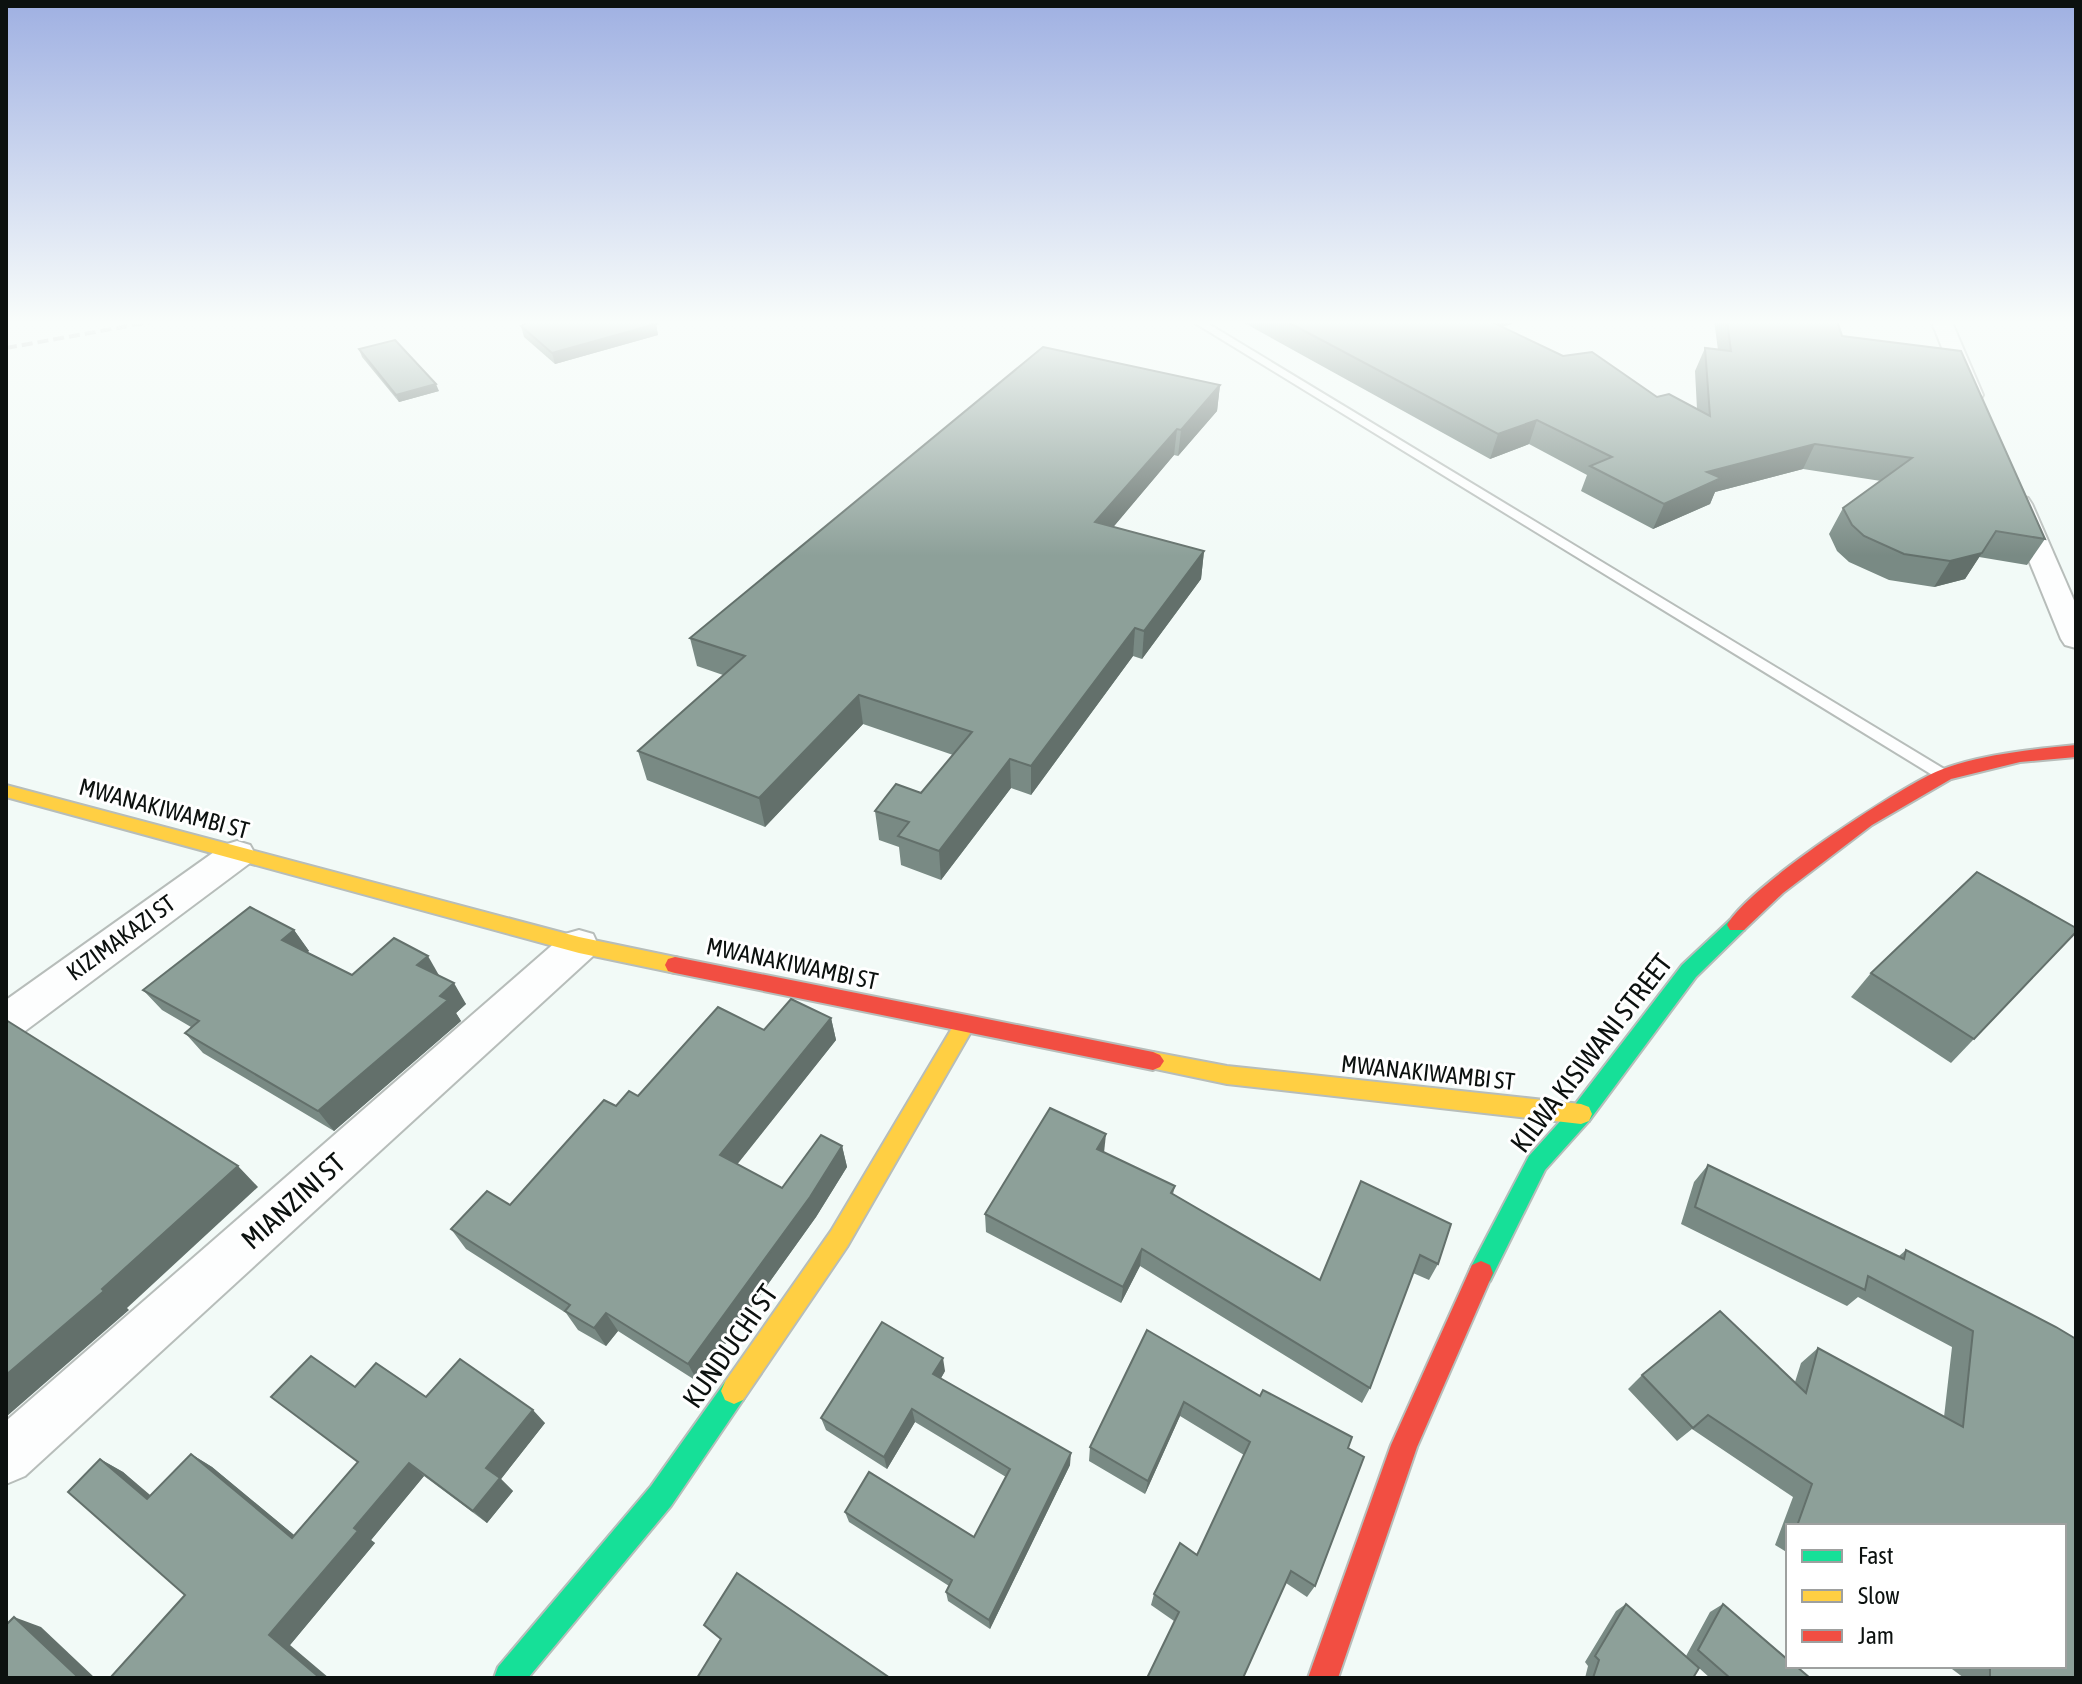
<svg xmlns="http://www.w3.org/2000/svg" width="2082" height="1684" viewBox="0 0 2082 1684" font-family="'Asap Condensed',sans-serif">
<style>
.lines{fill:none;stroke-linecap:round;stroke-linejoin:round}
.lane-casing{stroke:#b7bdba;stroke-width:4}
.street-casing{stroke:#b7bdba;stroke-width:4}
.fast-casing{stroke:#b7bdba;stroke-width:4}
.slow-casing{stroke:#b7bdba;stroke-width:4}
.jam-casing{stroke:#b7bdba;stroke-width:4}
.lane{fill:#fdfefe;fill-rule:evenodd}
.street{fill:#fdfefe;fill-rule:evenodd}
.fast{fill:#16e098;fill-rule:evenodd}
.slow{fill:#ffcf43;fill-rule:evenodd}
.jam{fill:#f24e42;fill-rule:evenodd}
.rail{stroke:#bcbebd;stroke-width:4;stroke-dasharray:11 5;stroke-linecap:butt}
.wall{fill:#798a84}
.shaded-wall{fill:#63706b}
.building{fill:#8da099;stroke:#63706b;stroke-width:2}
.labels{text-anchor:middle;stroke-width:6;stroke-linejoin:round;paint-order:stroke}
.street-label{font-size:24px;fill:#0c110f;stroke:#fff}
.near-street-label{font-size:28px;fill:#0c110f;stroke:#fff}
</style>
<rect width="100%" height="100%" fill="#f2faf7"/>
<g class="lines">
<g class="lane-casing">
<path id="lane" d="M 1190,320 L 1202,320 L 1954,775 L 1951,779 L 1939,779 Z"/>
</g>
<g class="street-casing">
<g id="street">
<path d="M 1931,320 L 1951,320 L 1983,395 L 1980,400 L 1964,400 L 1961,395 Z"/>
<path d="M 2019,496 L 2028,498 L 2032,504 L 2076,605 L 2076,648 L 2065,645 L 2061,639 L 2006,504 L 2010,498 Z"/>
<path d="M 237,841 L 250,845 L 255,854 L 250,863 L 21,1034 L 6,1039 L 6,1000 L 224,845 Z"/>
<path d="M 579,930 L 593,934 L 598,945 L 593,956 L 25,1476 L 6,1484 L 6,1421 L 565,934 Z"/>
</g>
</g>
<g class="fast-casing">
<g id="fast">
<path d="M 1737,918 L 1744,920 L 1747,925 L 1744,930 L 1696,977 L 1589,1121 L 1545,1170 L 1490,1281 L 1481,1285 L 1472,1281 L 1469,1273 L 1472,1265 L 1529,1156 L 1573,1107 L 1682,965 L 1730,920 Z"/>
<path d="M 734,1378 L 743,1382 L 747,1391 L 743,1400 L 671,1506 L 528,1678 L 494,1678 L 498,1667 L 651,1486 L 725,1382 Z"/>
</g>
</g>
<g class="slow-casing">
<g id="slow">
<path d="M 6,785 L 579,937 L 675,957 L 682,959 L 685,965 L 682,971 L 675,973 L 579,953 L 6,797 Z"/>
<path d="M 965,1015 L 972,1018 L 975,1024 L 972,1030 L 847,1247 L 743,1400 L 734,1404 L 725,1400 L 721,1391 L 725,1382 L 831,1231 L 958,1018 Z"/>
<path d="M 1153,1052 L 1227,1066 L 1581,1104 L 1589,1107 L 1592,1114 L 1589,1121 L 1581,1124 L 1227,1084 L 1146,1067 L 1142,1061 L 1146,1055 Z"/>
</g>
</g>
<g class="jam-casing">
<g id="jam">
<path d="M 2076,745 L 2076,757 L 2020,762 L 1951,779 L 1872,825 L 1783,893 L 1744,930 L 1730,930 L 1727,925 C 1749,886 1895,790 1938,771 C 1976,755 2035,749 2076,745 Z"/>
<path d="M 675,957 L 1153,1052 L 1160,1055 L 1164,1061 L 1160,1067 L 1153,1070 L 675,973 L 668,971 L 665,965 L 668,959 Z"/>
<path d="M 1481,1261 L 1490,1265 L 1493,1273 L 1417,1447 L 1338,1678 L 1308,1678 L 1391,1445 L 1472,1265 Z"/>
</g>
</g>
<use href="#lane" class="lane"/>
<use href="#street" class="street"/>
<use href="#fast" class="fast"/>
<use href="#slow" class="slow"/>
<use href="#jam" class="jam"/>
<path class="rail" d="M 6,348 L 162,320"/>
</g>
<g class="wall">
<path d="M 1239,320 L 1519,320 L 1518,322 L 1502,327 L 1563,356 L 1657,397 L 1697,409 L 1695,371 L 1705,348 L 1718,350 L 1714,320 L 1837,320 L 1842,336 L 2045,539 L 2027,565 L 1979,557 L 1965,579 L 1934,587 L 1889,580 L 1849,562 L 1837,551 L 1829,534 L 1843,508 L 1881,481 L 1803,469 L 1715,492 L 1710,504 L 1653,529 L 1581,491 L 1587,475 L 1529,444 L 1490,459 Z"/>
<path d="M 656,324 L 658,335 L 555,364 L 524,337 L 521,326 Z"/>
<path d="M 359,349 L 439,391 L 399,402 L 362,357 Z"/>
<path d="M 1220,385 L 1217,411 L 1178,456 L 1174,455 L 1113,527 L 1204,551 L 1201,579 L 1142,659 L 1133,656 L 1031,795 L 1011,788 L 941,880 L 901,865 L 899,847 L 879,840 L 875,811 L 921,793 L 953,755 L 863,724 L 765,827 L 647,780 L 638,751 L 723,675 L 697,666 L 690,638 Z"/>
<path d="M 294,930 L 309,951 L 307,952 L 352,975 L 440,976 L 466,1004 L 456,1013 L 461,1021 L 334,1131 L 203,1053 L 185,1033 L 191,1027 L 162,1010 L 143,990 Z"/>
<path d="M 2076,932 L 1951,1063 L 1851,997 L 1871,973 Z"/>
<path d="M 831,1018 L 836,1040 L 737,1164 L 782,1188 L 842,1146 L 847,1167 L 816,1217 L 698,1382 L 618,1331 L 606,1346 L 578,1330 L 566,1313 L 466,1249 L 451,1229 L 510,1205 L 616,1106 L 764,1030 Z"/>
<path d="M 1104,1153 L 1175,1186 L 1173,1194 L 1320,1280 L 1361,1181 L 1438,1264 L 1429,1280 L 1413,1273 L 1370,1388 L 1362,1403 L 1140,1266 L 1121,1303 L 986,1232 L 985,1214 Z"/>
<path d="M 1708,1165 L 1899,1256 L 1906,1250 L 2056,1327 L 2076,1678 L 1964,1678 L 1948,1666 L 2064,1666 L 2064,1526 L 1788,1526 L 1788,1553 L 1775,1545 L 1793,1497 L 1692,1429 L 1677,1441 L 1628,1389 L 1642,1375 L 1795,1382 L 1801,1363 L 1818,1348 L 1944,1417 L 1952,1347 L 1858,1297 L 1847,1306 L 1681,1224 L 1694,1182 Z"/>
<path d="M 1147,1330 L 1348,1448 L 1315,1586 L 1307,1597 L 1286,1583 L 1174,1621 L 1151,1605 L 1154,1594 L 1197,1555 L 1244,1455 L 1180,1416 L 1145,1494 L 1089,1461 L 1090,1447 Z"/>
<path d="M 945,1371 L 941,1378 L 1070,1465 L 990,1629 L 948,1601 L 946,1592 L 949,1586 L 849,1522 L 845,1512 L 974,1537 L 1006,1477 L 915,1422 L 887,1469 L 826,1430 L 821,1418 Z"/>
<path d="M 355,1387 L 426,1397 L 545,1423 L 501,1479 L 513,1491 L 487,1523 L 424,1476 L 371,1540 L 375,1543 L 290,1645 L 185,1595 L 100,1459 L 123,1472 L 150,1496 L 191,1454 L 212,1467 L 294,1535 L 358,1462 Z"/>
<path d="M 1626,1604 L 1686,1656 L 1710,1612 L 1723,1604 L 1810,1678 L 1710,1678 L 1699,1668 L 1693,1678 L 1585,1678 L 1588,1666 L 1585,1662 L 1616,1611 Z"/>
</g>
<g class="shaded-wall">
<path d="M 1473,320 L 1519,320 L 1518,322 L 1469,336 Z"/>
<path d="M 656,324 L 658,335 L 555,364 L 552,353 Z"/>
<path d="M 436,384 L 439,391 L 399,402 L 396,395 Z"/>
<path d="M 1220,385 L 1217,411 L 1178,456 L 1181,430 Z"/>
<path d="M 1537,420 L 1529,444 L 1490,459 L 1498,434 Z"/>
<path d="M 1177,429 L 1174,455 L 1094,550 L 1095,522 Z"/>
<path d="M 1815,444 L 1803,469 L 1715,492 L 1710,504 L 1653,529 L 1664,504 L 1707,472 Z"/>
<path d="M 1204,551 L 1201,579 L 1142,659 L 1144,631 Z"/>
<path d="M 1982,553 L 1965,579 L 1934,587 L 1950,561 Z"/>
<path d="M 1135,628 L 1133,656 L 1031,795 L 1031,766 Z"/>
<path d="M 859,695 L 863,724 L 765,827 L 759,798 Z"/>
<path d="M 1010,759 L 1011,788 L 941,880 L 939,851 Z"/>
<path d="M 294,930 L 309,951 L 297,961 L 282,940 Z"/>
<path d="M 428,956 L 440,977 L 417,965 Z"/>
<path d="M 454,983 L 466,1004 L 456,1013 L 461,1021 L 334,1131 L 318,1111 Z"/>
<path d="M 831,1018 L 836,1040 L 728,1176 L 720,1155 Z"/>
<path d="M 1106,1134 L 1104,1153 L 1097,1149 Z"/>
<path d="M 842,1146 L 847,1167 L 816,1217 L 698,1382 L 688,1364 Z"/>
<path d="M 238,1166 L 258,1187 L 127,1308 L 129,1310 L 6,1417 L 6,1375 Z"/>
<path d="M 1142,1249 L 1140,1266 L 1121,1303 L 1123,1287 Z"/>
<path d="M 606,1313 L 618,1331 L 606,1346 L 594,1328 Z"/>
<path d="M 943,1358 L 945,1371 L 936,1387 L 933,1374 Z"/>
<path d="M 1184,1402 L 1180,1416 L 1145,1494 L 1148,1481 Z"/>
<path d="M 912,1409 L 915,1422 L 887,1469 L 884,1457 Z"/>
<path d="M 533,1410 L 545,1423 L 501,1479 L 513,1491 L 487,1523 L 473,1511 L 486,1468 Z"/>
<path d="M 1071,1453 L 1070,1465 L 990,1629 L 989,1620 Z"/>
<path d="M 191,1454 L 212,1467 L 311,1549 L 292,1538 Z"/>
<path d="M 100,1459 L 123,1472 L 169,1511 L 147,1499 Z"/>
<path d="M 409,1463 L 424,1476 L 371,1540 L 375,1543 L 290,1645 L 329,1678 L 320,1678 L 269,1635 L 354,1528 Z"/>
<path d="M 14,1617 L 41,1627 L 95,1678 L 79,1678 Z"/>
</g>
<g class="building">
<path d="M 532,320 L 640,320 L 656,324 L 552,353 L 521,326 Z"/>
<path d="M 1284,320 L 1488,320 L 1563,356 L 1592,352 L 1657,397 L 1669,394 L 1710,416 L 1705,348 L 1731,351 L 1727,320 L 1837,320 L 1842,336 L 1961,351 L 2045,539 L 1996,531 L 1982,553 L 1950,561 L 1904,554 L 1864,536 L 1852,525 L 1843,508 L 1912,458 L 1815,444 L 1707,472 L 1721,478 L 1664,504 L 1590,466 L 1612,457 L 1537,420 L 1498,434 Z"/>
<path d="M 395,340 L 436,384 L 396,395 L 359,349 Z"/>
<path d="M 1043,347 L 1220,385 L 1181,430 L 1177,429 L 1095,522 L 1204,551 L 1144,631 L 1135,628 L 1031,766 L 1010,759 L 939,851 L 898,836 L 909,822 L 875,811 L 896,784 L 921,793 L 972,732 L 859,695 L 759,798 L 638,751 L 745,656 L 690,638 Z"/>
<path d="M 1977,872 L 2076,928 L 2076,932 L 1974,1039 L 1871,973 Z"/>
<path d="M 250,907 L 294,930 L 282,940 L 352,975 L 394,938 L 428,956 L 417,965 L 454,983 L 440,996 L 448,1000 L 318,1111 L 185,1033 L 199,1021 L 143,990 Z"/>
<path d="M 791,999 L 831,1018 L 720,1155 L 782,1188 L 821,1135 L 842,1146 L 810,1197 L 688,1364 L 606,1313 L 594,1328 L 565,1311 L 570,1305 L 451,1229 L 487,1191 L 510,1205 L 604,1100 L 616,1106 L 629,1091 L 638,1096 L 718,1007 L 764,1030 Z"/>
<path d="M 6,1020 L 238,1166 L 102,1289 L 104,1291 L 6,1375 Z"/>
<path d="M 1050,1108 L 1106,1134 L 1097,1149 L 1175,1186 L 1171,1193 L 1320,1280 L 1361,1181 L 1451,1224 L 1438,1264 L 1420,1255 L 1370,1388 L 1142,1249 L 1123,1287 L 985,1214 Z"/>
<path d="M 1708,1165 L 1904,1259 L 1906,1250 L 2056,1327 L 2076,1339 L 2076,1678 L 1990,1678 L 1990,1669 L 1986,1666 L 2064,1666 L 2064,1526 L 1797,1526 L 1812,1484 L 1708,1415 L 1693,1428 L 1642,1375 L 1720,1311 L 1806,1393 L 1818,1348 L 1963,1427 L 1973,1331 L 1868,1276 L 1865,1290 L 1695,1207 Z"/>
<path d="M 882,1322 L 943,1358 L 933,1374 L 1071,1453 L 989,1620 L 946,1592 L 952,1580 L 845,1512 L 869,1472 L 974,1537 L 1010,1469 L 912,1409 L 884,1457 L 821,1418 Z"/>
<path d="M 1147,1330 L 1260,1396 L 1263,1390 L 1352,1437 L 1348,1448 L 1364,1457 L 1315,1586 L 1291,1571 L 1243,1678 L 1147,1678 L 1179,1612 L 1154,1594 L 1180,1543 L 1197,1555 L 1250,1442 L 1184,1402 L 1148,1481 L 1090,1447 Z"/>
<path d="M 311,1356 L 355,1387 L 376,1363 L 426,1397 L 460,1359 L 533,1410 L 486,1468 L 500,1478 L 473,1511 L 409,1463 L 354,1528 L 358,1531 L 269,1635 L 320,1678 L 110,1678 L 185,1595 L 68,1492 L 100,1459 L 147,1499 L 191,1454 L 292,1538 L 358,1462 L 271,1397 Z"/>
<path d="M 737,1573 L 890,1678 L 697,1678 L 721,1639 L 704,1625 Z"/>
<path d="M 1626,1604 L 1699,1668 L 1693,1678 L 1593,1678 L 1599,1660 L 1595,1656 Z"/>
<path d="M 1723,1604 L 1788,1660 L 1788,1666 L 1796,1666 L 1810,1678 L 1730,1678 L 1698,1650 Z"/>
<path d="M 14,1617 L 79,1678 L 6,1678 L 6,1625 Z"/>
</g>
<linearGradient id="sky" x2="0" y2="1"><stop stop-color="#9fb0e2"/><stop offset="0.58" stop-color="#f9fdfb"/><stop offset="1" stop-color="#f9fdfb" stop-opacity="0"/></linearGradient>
<rect width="2082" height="556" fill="url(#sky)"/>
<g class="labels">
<g class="street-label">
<text transform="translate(164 809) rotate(15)" y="8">MWANAKIWAMBI ST</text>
<text transform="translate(121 938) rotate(-36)" y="8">KIZIMAKAZI ST</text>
<text transform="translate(792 964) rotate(12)" y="8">MWANAKIWAMBI ST</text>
<text transform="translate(1428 1073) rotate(6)" y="8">MWANAKIWAMBI ST</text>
</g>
<g class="near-street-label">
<text transform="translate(1591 1053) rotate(-52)" y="10">KILWA KISIWANI STREET</text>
<text transform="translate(293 1201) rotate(-42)" y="10">MIANZINI ST</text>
<text transform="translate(730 1346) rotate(-55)" y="10">KUNDUCHI ST</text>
</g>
</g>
<rect width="2082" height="1684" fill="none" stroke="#0c110f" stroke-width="16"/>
<rect x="1786" y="1524" width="280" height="144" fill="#ffffff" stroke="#9ea09f" stroke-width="2"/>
<rect x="1802" y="1550" width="40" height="12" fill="#16e098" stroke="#9ea09f" stroke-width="2"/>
<text x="1858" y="1564" font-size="24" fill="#0c110f">Fast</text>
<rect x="1802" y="1590" width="40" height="12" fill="#ffcf43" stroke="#9ea09f" stroke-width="2"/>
<text x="1858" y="1604" font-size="24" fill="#0c110f">Slow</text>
<rect x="1802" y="1630" width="40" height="12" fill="#f24e42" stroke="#9ea09f" stroke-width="2"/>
<text x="1858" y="1644" font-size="24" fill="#0c110f">Jam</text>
</svg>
